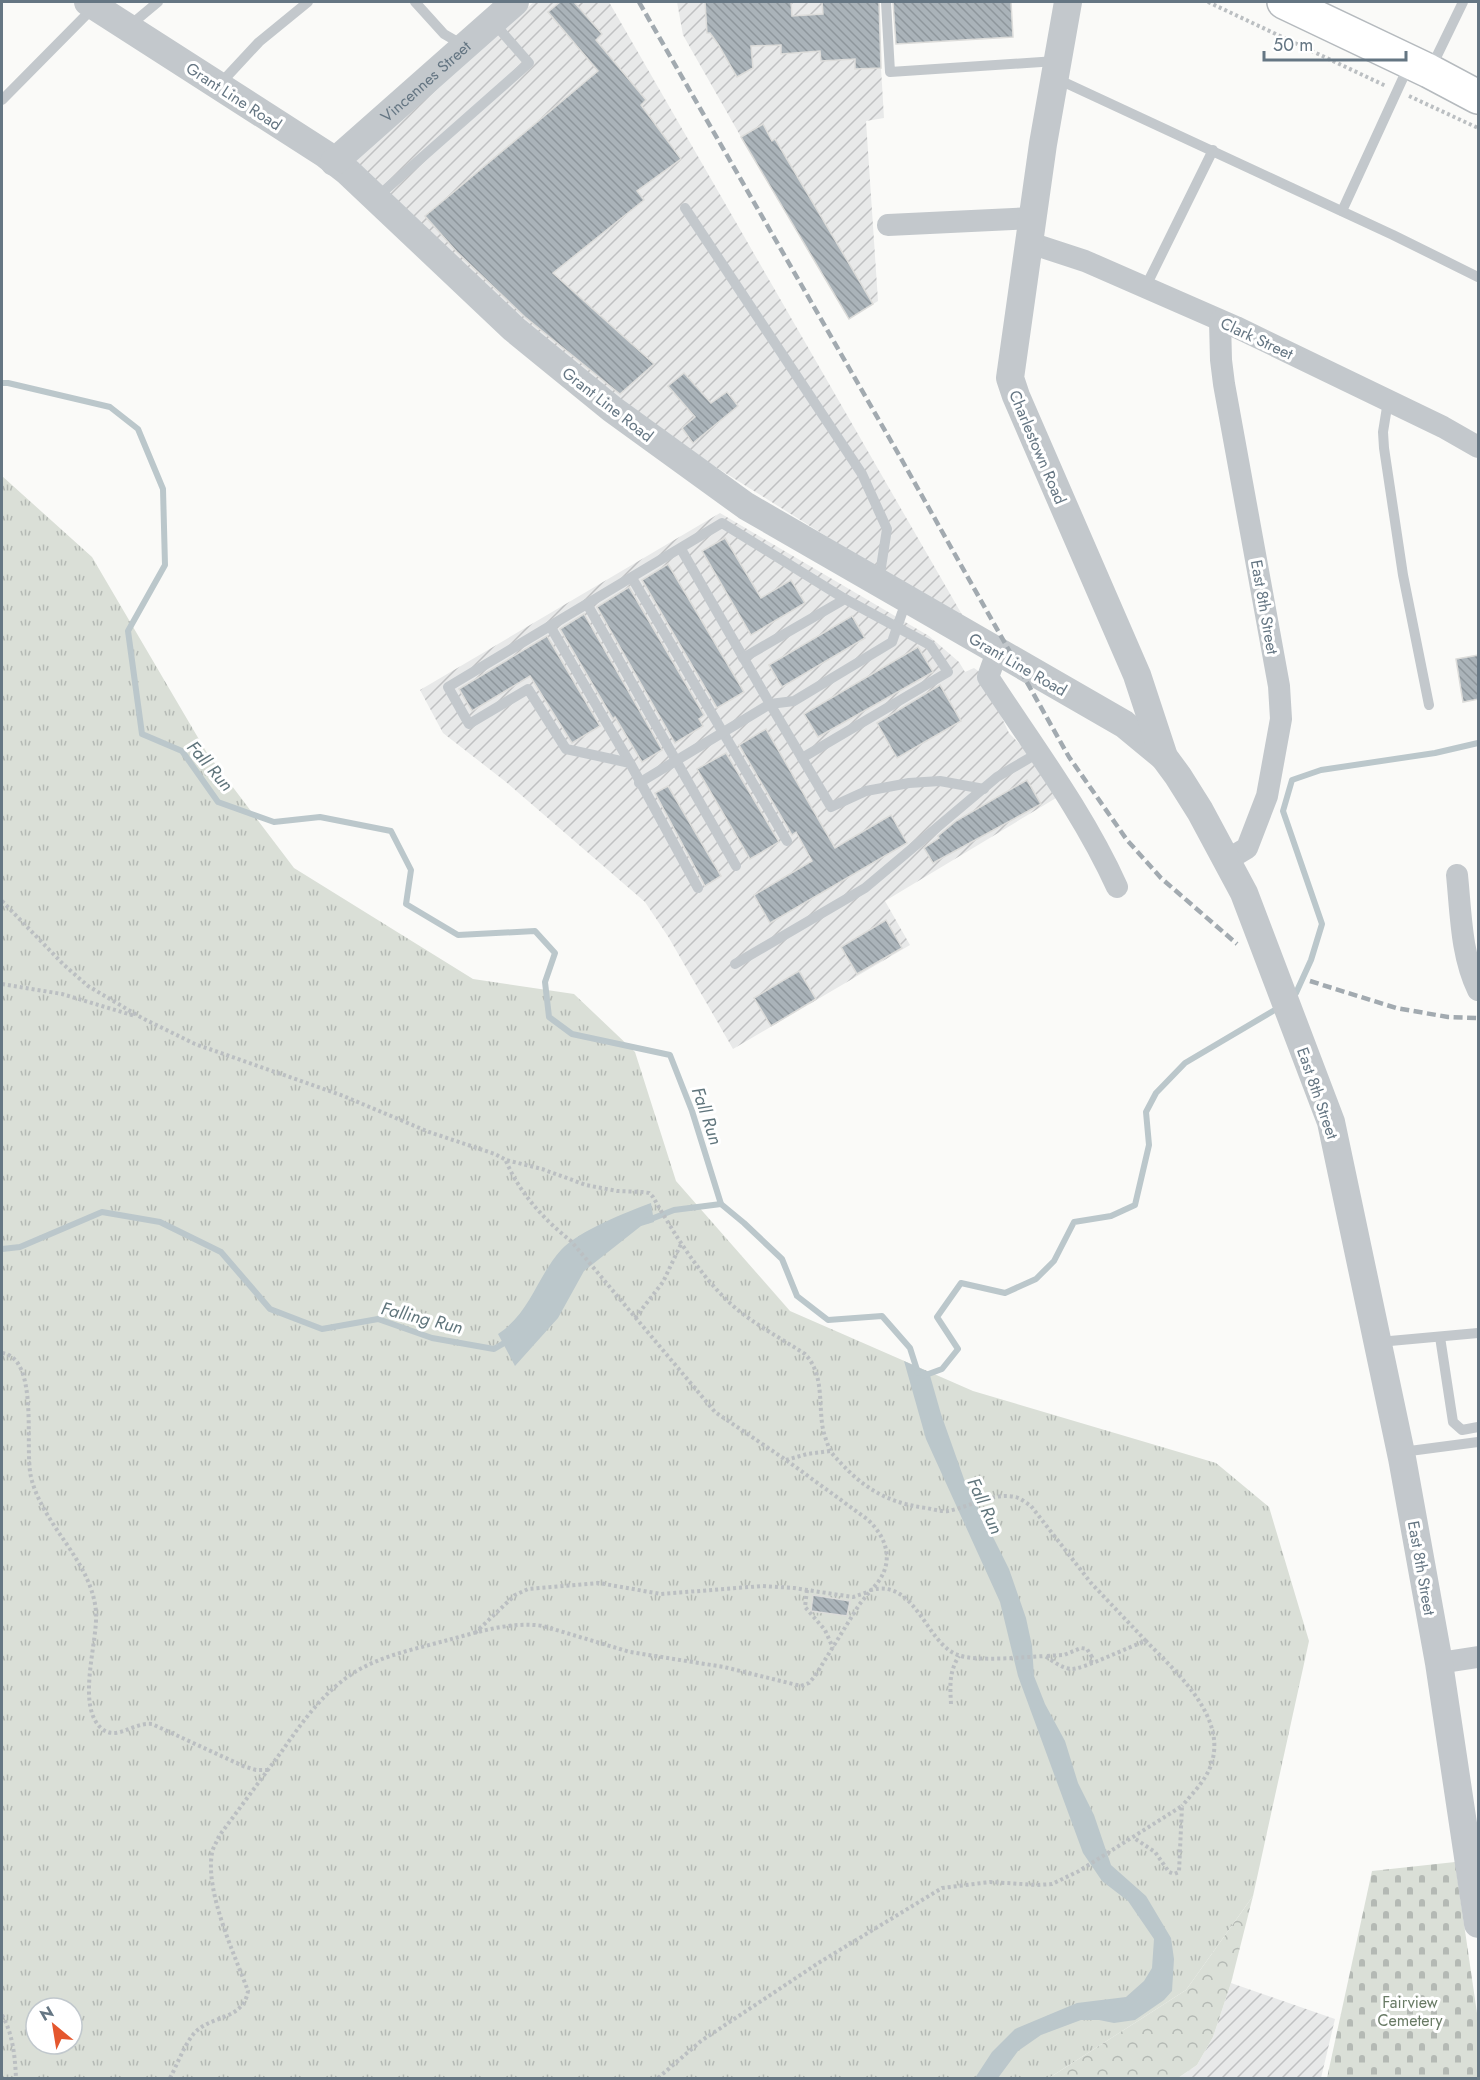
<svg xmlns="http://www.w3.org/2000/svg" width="1480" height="2080" viewBox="0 0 1480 2080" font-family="Jost,sans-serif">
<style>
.industrial{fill:url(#industrial-furrows)}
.grass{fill:url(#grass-tufts);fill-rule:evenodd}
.forest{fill:url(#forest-crowns)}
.cemetery{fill:url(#cemetery-stones)}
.water{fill:#bbc7cb}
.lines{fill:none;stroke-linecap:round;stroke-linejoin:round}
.stream{stroke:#bbc7cb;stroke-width:6}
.building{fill:url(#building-back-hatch);stroke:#dcdcda;stroke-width:1.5}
.primary-casing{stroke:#b5babe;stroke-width:36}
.path{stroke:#bbbfc2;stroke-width:4;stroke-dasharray:3 3;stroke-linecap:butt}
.service{stroke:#c3c8cc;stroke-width:10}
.minor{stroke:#c3c8cc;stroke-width:22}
.tertiary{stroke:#c3c8cc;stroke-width:28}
.primary{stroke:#fff;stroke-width:33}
.rail{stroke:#a2aab0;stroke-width:4.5;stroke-dasharray:9 4.5;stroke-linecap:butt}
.labels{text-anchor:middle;stroke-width:6;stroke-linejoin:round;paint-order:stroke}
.street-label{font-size:16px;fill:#657683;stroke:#fff}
.park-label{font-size:16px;fill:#687a64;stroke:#fff}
.water-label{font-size:18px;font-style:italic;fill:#60757c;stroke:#fff}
</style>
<defs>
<pattern id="industrial-furrows" width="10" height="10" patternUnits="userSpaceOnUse" patternTransform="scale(1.5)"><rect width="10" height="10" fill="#e8e9e9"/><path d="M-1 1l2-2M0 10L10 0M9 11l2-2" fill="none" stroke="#c0c1c2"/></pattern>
<pattern id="grass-tufts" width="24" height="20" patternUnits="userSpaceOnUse" patternTransform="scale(1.5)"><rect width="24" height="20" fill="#dadfd7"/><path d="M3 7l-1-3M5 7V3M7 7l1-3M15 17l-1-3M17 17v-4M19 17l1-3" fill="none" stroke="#b4b9b4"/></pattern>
<pattern id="forest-crowns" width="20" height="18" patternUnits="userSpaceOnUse" patternTransform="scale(1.5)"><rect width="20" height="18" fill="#dadfd7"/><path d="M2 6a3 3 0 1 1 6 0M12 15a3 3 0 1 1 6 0" fill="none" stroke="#b4b9b4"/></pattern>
<pattern id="cemetery-stones" width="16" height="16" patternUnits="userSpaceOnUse" patternTransform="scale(1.5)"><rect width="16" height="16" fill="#dadfd7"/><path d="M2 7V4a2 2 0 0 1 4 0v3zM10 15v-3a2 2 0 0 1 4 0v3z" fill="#b4b9b4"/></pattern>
<pattern id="building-back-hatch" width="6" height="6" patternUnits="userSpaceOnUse" patternTransform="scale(1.5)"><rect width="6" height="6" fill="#aab3b9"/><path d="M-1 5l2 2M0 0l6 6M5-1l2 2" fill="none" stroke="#8e969c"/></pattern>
</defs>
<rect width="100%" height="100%" fill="#fafaf8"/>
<g class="industrial">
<path d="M 534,2 L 609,2 L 968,625 L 620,407 L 449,256 L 353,158 Z"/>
<path d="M 677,2 L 877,2 L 884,118 L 866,121 L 878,301 L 849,319 L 741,137 L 683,35 Z"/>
<path d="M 720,513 L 929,636 L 959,662 L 965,672 L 974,668 L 981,673 L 1009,733 L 1043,768 L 1061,795 L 885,901 L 910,945 L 733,1049 L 669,938 L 645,902 L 506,782 L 443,733 L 420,690 Z"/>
<path d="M 1231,1983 L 1335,2019 L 1321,2078 L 1178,2078 L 1197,2065 L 1213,2037 Z"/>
</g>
<path class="grass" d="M 2,476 L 92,557 L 207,753 L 294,868 L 473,979 L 574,994 L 635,1052 L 676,1181 L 790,1311 L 973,1391 L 1216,1463 L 1269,1507 L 1309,1641 L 1253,1896 L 1186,1990 L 1049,2078 L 2,2078 ZM 36,2008 L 72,2008 L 72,2044 L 36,2044 Z"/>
<path class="forest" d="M 1253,1896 L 1231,1983 L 1213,2037 L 1197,2065 L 1178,2078 L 1049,2078 L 1186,1990 Z"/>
<path class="cemetery" d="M 1455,1862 L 1478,2020 L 1478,2078 L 1327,2078 L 1372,1871 Z"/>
<g class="water">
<path d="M 651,1203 L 654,1222 L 641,1226 L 584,1271 L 558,1318 L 515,1366 L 498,1334 C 531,1312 536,1278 561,1250 C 578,1231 627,1212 651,1203 Z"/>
<path d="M 904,1361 L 929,1372 L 941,1414 L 964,1479 L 1009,1569 L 1026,1618 L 1032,1646 L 1034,1676 L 1045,1704 L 1065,1741 L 1078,1783 L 1094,1815 L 1111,1865 L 1146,1896 L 1171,1938 L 1174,1959 L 1172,1991 L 1164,2000 L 1135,2020 L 1114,2023 L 1099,2020 L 1081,2020 L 1041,2035 L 1018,2051 L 998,2078 L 975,2078 L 992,2052 L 1015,2029 L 1077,2003 L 1126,1997 L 1144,1981 L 1152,1968 L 1154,1939 L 1128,1901 L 1102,1881 L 1083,1853 L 1018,1676 L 1000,1602 L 926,1439 Z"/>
</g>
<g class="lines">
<g class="stream">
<path d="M 2,383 L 8,383 L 110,407 L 138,429 L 163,489 L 165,565 L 128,631 L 142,734 L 182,751 L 218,802 L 274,822 L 320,817 L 391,831 L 411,870 L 406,904 L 458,935 L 535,931 L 555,953 L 545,982 L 549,1017 L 572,1034 L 670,1055 L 692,1111 L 721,1204 L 744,1223 L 782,1259 L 797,1296 L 828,1320 L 882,1316 L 910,1348 L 918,1373"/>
<path d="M 1296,993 L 1311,960 L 1322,924 L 1283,811 L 1292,780 L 1321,770 L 1435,753 L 1478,743"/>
<path d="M 646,1221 L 674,1210 L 721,1204"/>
<path d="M 2,1249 L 20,1247 L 102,1212 L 160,1222 L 221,1252 L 270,1309 L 322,1329 L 378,1319 L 432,1338 L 494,1349 L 509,1340"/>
<path d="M 923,1376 L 942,1369 L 958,1349 L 937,1317 L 961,1283 L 1005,1293 L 1036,1279 L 1054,1261 L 1074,1222 L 1111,1216 L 1135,1205 L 1149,1145 L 1146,1112 L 1156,1093 L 1185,1063 L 1273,1011"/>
</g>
</g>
<g class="building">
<path d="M 560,2 L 574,2 L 602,34 L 596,40 L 646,100 L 641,105 L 681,159 L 637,191 L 644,200 L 553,273 L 654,364 L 620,394 L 525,317 L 457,252 L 425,216 L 598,71 L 548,12 Z"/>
<path d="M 705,2 L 791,2 L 792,16 L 823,14 L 822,2 L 879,2 L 881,68 L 855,69 L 855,59 L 821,61 L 820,51 L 781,54 L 781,45 L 751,46 L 753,68 L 737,77 L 718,44 L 710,33 L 707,33 Z"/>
<path d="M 893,2 L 1011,2 L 1013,37 L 896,44 Z"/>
<path d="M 763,124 L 772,141 L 775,139 L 873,304 L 849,319 L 741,137 Z"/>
<path d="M 684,373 L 711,403 L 727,392 L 738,406 L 693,443 L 682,428 L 695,417 L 668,386 Z"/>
<path d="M 725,538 L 761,598 L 791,580 L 805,603 L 751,635 L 702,551 Z"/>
<path d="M 668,564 L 744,692 L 717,708 L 642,580 Z"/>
<path d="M 629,587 L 704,715 L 699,719 L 703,726 L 675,743 L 597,607 Z"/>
<path d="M 584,614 L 662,750 L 642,762 L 615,717 L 613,719 L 560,629 Z"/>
<path d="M 852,616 L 865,638 L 782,687 L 769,665 Z"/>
<path d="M 547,636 L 600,726 L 572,743 L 530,676 L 472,711 L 459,689 Z"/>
<path d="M 918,647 L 933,672 L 818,737 L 804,714 Z"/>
<path d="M 1479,655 L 1479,699 L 1463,702 L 1456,659 Z"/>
<path d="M 940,685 L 961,721 L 897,758 L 877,723 Z"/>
<path d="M 766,729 L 835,848 L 891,815 L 907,843 L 770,923 L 754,895 L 812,861 L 796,832 L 792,835 L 739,745 Z"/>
<path d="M 726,753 L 779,842 L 750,859 L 697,769 Z"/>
<path d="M 1027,780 L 1041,804 L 933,863 L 924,848 L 939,838 L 938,836 L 956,821 Z"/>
<path d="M 668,786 L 721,876 L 705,886 L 655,793 Z"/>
<path d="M 886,920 L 902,948 L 857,974 L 841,947 Z"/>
<path d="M 799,971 L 816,999 L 771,1026 L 754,998 Z"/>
<path d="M 813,1595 L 850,1601 L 847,1616 L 811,1611 Z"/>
</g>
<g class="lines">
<g class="primary-casing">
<path id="primary" d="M 1284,2 L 1429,71 L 1478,97"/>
</g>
<g class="path">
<path d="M 1208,2 L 1386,86"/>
<path d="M 1409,96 L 1478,128"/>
<path d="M 2,901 L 64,965 L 88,986 L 142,1018 L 195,1044 L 341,1095 L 429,1132 L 495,1154 L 506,1160 L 542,1169 L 586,1185 L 617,1191 L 642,1192 L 649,1193 L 653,1197 C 676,1237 706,1286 743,1314 C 763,1329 785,1341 805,1354 C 823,1373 819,1399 822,1423 C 823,1433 827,1442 830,1451"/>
<path d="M 2,984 L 62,994 L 135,1016"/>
<path d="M 506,1161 C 519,1192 544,1220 571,1241 L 715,1412 L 786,1460 L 867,1519 C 890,1540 895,1567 871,1590 C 916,1578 926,1644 958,1655 C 977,1662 1023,1657 1045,1656"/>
<path d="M 635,1318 L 663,1282 L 681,1244"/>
<path d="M 2,1353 C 40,1358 24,1448 31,1477 C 42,1525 92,1561 96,1612 C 98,1642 76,1705 101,1728 C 117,1742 132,1722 152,1724 L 243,1766 L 256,1770 L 268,1770"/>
<path d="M 786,1460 L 807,1454 L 830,1451 C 858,1484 882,1502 926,1508 C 933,1509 941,1512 948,1511 C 969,1507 994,1492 1015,1497 C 1021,1498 1026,1503 1031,1506 L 1091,1583 L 1146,1641"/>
<path d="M 807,1590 L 805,1607 L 825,1630 L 833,1648"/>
<path d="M 475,1633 L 515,1595 L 528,1589 L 599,1583 L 661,1594 L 762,1586 L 794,1588 L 853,1597 L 868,1592"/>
<path d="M 1091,1663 L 1092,1657 L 1087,1649 L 1081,1648 L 1064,1655 L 1045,1656 C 1053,1661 1061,1668 1071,1669 C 1082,1670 1130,1646 1146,1641 C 1176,1672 1228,1717 1211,1765 C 1206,1780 1192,1794 1182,1806"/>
<path d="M 951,1704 C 950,1685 949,1672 959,1656"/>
<path d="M 2,2015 C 13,2034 15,2057 16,2078"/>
<path d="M 170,2078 C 177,2065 183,2048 192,2036 C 208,2014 243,2022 248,1991 C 234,1953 205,1892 212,1853 C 213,1847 217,1842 219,1836 C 240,1808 261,1779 282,1751 C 301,1724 321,1695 349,1676 C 377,1656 416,1649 448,1640 C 478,1632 512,1621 543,1626 L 630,1652 L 724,1667 L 801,1686 L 809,1683 L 815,1676 L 859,1605 L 871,1590"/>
<path d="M 658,2078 L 701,2041 L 820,1962 L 942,1888 L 990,1882 L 1037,1885 L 1052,1884 L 1079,1871 L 1182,1806 L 1179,1872 L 1174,1874 L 1169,1872 L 1155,1852 L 1134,1838"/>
</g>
<g class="service">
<path d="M 415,2 L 444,34 L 463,45"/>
<path d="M 886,2 L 890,72 L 1056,61"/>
<path d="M 128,27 L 158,2"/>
<path d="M 1431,68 L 1463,2"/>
<path d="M 1055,78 L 1393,235 L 1478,277"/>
<path d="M 219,85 L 259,42 L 308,2"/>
<path d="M 2,100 L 94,7"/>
<path d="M 376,198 L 529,63 L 494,23"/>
<path d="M 685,208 L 862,474 L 887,529 L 879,580"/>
<path d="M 1342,211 L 1409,65"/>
<path d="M 1145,288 L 1213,150"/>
<path d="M 1388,401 L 1383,432 L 1384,448 L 1403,575 L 1429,705"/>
<path d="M 681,549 L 770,704 L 794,701 L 892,642 L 902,613 L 909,602"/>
<path d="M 632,578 L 787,841"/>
<path d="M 587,604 L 736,866"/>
<path d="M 550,626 L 630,763"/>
<path d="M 743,658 L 845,599 L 930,645 L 948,672 L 802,758"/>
<path d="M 639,783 L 770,704 L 831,807 L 866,791 L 909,783 L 940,781 L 984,789"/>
<path d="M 698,888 L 630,763 L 566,749 L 528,689 L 469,724 L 448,687 L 722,523 L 845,599"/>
<path d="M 735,964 L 865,888 L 997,777 L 1038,753"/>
<path d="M 1440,1337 L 1453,1422 L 1462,1430 L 1478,1427"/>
<path d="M 1379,1342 L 1478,1333"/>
<path d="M 1402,1452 L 1478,1442"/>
</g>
<g class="minor">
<path d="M 888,225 L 1033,218"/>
<path d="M 1030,243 L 1085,261 L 1236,327 L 1443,427 L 1478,447"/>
<path d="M 1220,321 L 1221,360 L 1224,384 L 1279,686 L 1281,719 L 1267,796 L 1247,848 L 1227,860"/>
<path d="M 997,652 L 988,677 C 1033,746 1083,812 1117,887"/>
<path d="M 1457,875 C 1461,914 1461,955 1478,990"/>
<path d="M 1439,1663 L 1478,1657"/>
</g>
<g class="tertiary">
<path d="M 88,2 L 325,154 L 348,172 L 514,329 L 612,409 L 746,506 L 1124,724 L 1164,757"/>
<path d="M 1068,2 L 1043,144 L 1010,378 L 1016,396 L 1137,675 L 1164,757 L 1178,776 L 1200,811 L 1244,893 L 1331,1122 L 1402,1458 L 1439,1663 L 1478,1924"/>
<path id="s1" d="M 334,162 L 515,2"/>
</g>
<use href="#primary" class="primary"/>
<g class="rail">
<path d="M 639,2 L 899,455 L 1069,757 L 1127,840 L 1161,878 L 1237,944"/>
<path d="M 1310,981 L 1396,1008 L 1448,1017 L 1478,1018"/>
</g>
</g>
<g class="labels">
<g class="street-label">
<text dy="6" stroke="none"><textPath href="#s1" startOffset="122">Vincennes Street</textPath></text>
<text transform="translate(234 96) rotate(33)" y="6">Grant Line Road</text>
<text transform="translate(1257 338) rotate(25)" y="6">Clark Street</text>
<text transform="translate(608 404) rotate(38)" y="6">Grant Line Road</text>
<text transform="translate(1038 447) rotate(67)" y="6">Charlestown Road</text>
<text transform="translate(1265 607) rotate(80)" y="6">East 8th Street</text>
<text transform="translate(1018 664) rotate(30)" y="6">Grant Line Road</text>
<text transform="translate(1318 1093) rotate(71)" y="6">East 8th Street</text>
<text transform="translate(1422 1568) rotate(80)" y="6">East 8th Street</text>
</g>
<g class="park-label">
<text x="1410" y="2008">Fairview<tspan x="1410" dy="18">Cemetery</tspan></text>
</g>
<g class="water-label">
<text transform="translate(210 766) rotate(49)" y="6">Fall Run</text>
<text transform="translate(707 1116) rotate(71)" y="6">Fall Run</text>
<text transform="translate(422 1318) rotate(14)" y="6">Falling Run</text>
<text transform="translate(985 1506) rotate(65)" y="6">Fall Run</text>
</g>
</g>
<rect width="1480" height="2080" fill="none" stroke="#657683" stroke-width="6"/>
<g transform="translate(54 2026) rotate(330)"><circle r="28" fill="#ffffff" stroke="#c1c8cd" stroke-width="1.5"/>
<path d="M0-4.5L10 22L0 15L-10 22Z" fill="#e4572e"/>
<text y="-9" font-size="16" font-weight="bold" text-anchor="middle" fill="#657683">N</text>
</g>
<path d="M1264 51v9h142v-9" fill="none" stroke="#657683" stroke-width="3"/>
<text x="1273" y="51" font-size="18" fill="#657683" stroke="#ffffff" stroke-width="4.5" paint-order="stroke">50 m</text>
</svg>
